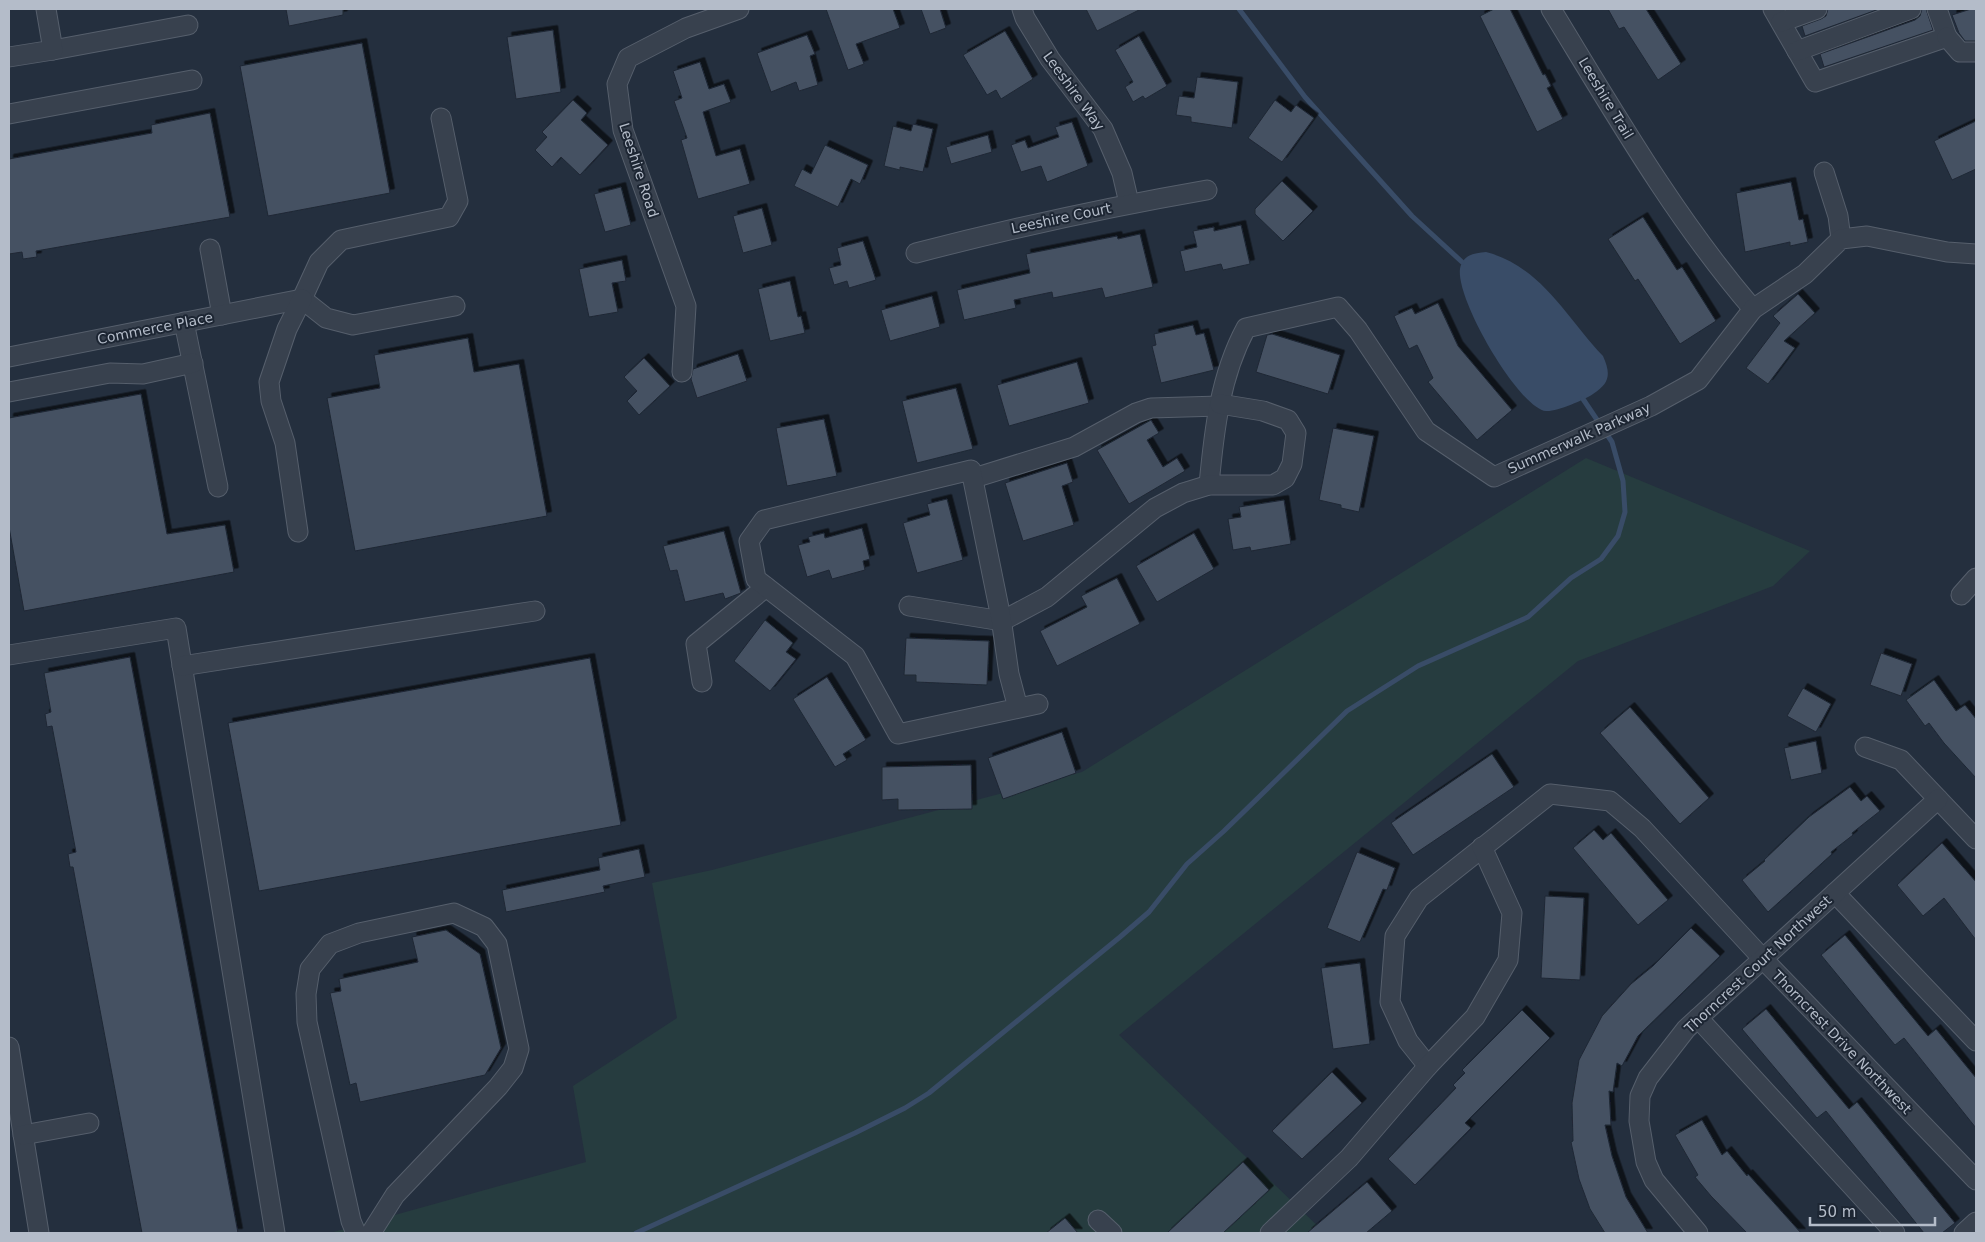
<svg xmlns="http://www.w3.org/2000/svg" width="1985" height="1242" viewBox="0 0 1985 1242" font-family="'DejaVu Sans',sans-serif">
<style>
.green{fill:#263c3f}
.water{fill:#394c67}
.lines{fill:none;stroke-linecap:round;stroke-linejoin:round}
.stream{stroke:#394c67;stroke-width:5}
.building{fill:#455162;stroke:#1f2835;filter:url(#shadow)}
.minor-casing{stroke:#565f6c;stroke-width:21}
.minor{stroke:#38414e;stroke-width:19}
.labels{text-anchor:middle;stroke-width:4;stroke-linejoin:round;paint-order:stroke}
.street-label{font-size:14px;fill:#b4bcc9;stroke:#1d2633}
</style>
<defs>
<filter id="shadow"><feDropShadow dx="4.5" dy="-4.5" stdDeviation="0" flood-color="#0009"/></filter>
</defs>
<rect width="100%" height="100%" fill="#242f3e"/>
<path class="green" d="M 1586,458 L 1810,551 L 1773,586 L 1578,661 L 1119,1035 L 1325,1233 L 330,1233 L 586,1162 L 573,1086 L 677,1018 L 652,883 L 712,870 L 1082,772 Z"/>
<path class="water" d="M 1486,252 C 1541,266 1567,318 1603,356 C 1611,374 1610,383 1593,394 C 1584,400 1556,412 1546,411 C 1518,408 1450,290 1461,265 C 1465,254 1476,253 1486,252 Z"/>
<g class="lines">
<g class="stream">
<path d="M 1239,9 L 1305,97 L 1412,216 L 1462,262"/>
<path d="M 636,1233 L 855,1133 L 905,1108 L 929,1093 L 1120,937 L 1149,912 L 1187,864 L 1224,831 L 1347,711 L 1418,666 L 1528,617 L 1571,578 L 1601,559 L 1618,536 L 1625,512 L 1623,481 L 1612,442 L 1583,399"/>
</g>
</g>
<g class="building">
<path d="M 286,9 L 343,9 L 343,15 L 289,26 Z"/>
<path d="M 826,9 L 893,9 L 900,28 L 856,44 L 864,64 L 848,70 Z"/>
<path d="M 921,9 L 940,9 L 946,28 L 930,34 Z"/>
<path d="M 1086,9 L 1141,9 L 1097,31 Z"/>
<path d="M 1494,9 L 1510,9 L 1543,75 L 1545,74 L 1551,86 L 1547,88 L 1563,119 L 1537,132 L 1480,16 Z"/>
<path d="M 1608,9 L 1646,9 L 1681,64 L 1658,80 L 1624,27 L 1619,29 Z"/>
<path d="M 1828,9 L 1879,9 L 1805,36 L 1802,26 L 1821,19 L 1826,16 Z"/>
<path d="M 1922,9 L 1926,9 L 1933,30 L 1824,67 L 1820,54 L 1915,20 L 1920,16 Z"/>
<path d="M 1971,9 L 1976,9 L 1976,41 L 1965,41 L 1959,33 L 1952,15 Z"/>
<path d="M 553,30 L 561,92 L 516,99 L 507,37 Z"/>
<path d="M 1005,31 L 1033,79 L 1001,99 L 996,90 L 987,95 L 963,55 Z"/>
<path d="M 807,35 L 815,54 L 810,56 L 818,85 L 799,91 L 796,82 L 771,92 L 757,53 Z"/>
<path d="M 1139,36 L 1167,86 L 1145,99 L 1143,96 L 1133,102 L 1125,87 L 1133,82 L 1115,50 Z"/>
<path d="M 362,43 L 390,193 L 268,216 L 240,66 Z"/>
<path d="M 700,62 L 709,89 L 724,84 L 731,102 L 703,112 L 716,156 L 740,149 L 750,184 L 698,199 L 681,140 L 687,138 L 674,101 L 682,98 L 673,71 Z"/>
<path d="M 1197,77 L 1238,82 L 1232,128 L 1191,122 L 1191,117 L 1176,115 L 1179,96 L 1194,98 Z"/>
<path d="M 573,100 L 587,113 L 581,120 L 608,145 L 580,175 L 561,157 L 552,167 L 535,150 L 547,137 L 542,132 Z"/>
<path d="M 1275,100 L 1291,112 L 1296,105 L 1314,118 L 1282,162 L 1248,138 Z"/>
<path d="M 210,113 L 230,217 L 36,251 L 37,257 L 23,259 L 22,252 L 9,254 L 9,159 L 152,133 L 151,125 Z"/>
<path d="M 1976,121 L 1976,169 L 1952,180 L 1934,141 Z"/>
<path d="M 1072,122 L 1088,166 L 1047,182 L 1041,166 L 1021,172 L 1011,145 L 1025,140 L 1028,148 L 1059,137 L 1055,127 Z"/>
<path d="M 913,124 L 933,129 L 923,172 L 900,167 L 900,170 L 884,166 L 893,126 L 911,131 Z"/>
<path d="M 988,135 L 992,152 L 951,164 L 946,147 Z"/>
<path d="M 825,145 L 868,165 L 860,184 L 851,179 L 838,207 L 794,186 L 802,169 L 811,174 Z"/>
<path d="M 1282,181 L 1313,211 L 1283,241 L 1255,214 L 1255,209 Z"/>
<path d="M 1791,182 L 1799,220 L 1803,219 L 1808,242 L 1790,246 L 1790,242 L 1745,252 L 1736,193 Z"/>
<path d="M 621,187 L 631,225 L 605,232 L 594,194 Z"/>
<path d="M 762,208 L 772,245 L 743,253 L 733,216 Z"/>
<path d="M 1643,217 L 1677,270 L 1682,267 L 1716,321 L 1680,344 L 1638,279 L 1635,281 L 1608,239 Z"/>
<path d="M 1241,225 L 1250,264 L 1223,270 L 1221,264 L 1185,272 L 1180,251 L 1197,247 L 1193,231 L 1214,227 L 1214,231 Z"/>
<path d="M 1140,234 L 1153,287 L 1105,298 L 1102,288 L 1053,298 L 1052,292 L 1014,300 L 1016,308 L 964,320 L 957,290 L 1030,273 L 1026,254 L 1117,236 L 1118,239 Z"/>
<path d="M 863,241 L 876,280 L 849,288 L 847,281 L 834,285 L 829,268 L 841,265 L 837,248 Z"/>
<path d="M 622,260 L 626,281 L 612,283 L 618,312 L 589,317 L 579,269 Z"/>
<path d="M 790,281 L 798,317 L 801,316 L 805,333 L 770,341 L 758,289 Z"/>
<path d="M 1798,294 L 1815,313 L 1784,341 L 1795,348 L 1768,384 L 1746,368 L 1780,323 L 1773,316 Z"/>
<path d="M 932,296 L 940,327 L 890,341 L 881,310 Z"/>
<path d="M 1438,303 L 1458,346 L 1512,410 L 1477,440 L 1428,382 L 1433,378 L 1417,345 L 1409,349 L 1394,316 L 1412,308 L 1415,314 Z"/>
<path d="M 1193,325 L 1196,335 L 1204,333 L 1214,370 L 1161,383 L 1152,346 L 1156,345 L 1154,334 Z"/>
<path d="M 1272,334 L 1340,355 L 1328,394 L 1256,372 L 1267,335 Z"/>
<path d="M 468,338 L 474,372 L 519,364 L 547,516 L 355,551 L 327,398 L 380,388 L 374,355 Z"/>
<path d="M 738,354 L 747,381 L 697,398 L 691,379 L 693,369 Z"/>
<path d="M 644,358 L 670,386 L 639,415 L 627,401 L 637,391 L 624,377 Z"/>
<path d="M 1077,362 L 1089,403 L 1009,426 L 997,385 Z"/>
<path d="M 956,388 L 973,449 L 917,463 L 902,401 Z"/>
<path d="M 141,394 L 167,534 L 225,525 L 234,572 L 24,611 L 9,527 L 9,418 Z"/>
<path d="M 824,419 L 837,476 L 787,486 L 776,428 Z"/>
<path d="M 1151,420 L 1159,433 L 1147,440 L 1163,467 L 1177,458 L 1185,471 L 1129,504 L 1097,450 Z"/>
<path d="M 1333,428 L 1374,436 L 1359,512 L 1341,508 L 1341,505 L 1319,500 Z"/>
<path d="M 1067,463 L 1073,482 L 1062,486 L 1074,525 L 1023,541 L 1005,483 Z"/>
<path d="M 947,499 L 963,560 L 917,573 L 903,523 L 930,515 L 927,504 Z"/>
<path d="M 1284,500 L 1291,544 L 1251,551 L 1250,547 L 1233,550 L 1228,519 L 1241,517 L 1239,507 Z"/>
<path d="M 862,528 L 870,559 L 863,561 L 865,570 L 832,579 L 829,570 L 807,577 L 798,545 L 810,542 L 808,537 L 824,533 L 825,538 Z"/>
<path d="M 724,531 L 741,593 L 725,599 L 723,593 L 685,602 L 677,570 L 670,571 L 663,546 Z"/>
<path d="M 1194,533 L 1214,569 L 1157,602 L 1136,566 Z"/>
<path d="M 1117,578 L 1140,624 L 1057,666 L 1040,631 L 1087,607 L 1081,596 Z"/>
<path d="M 765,620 L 793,643 L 786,652 L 796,659 L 770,691 L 734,661 Z"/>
<path d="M 906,638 L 989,641 L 987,685 L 916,682 L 916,675 L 904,675 Z"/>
<path d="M 1881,653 L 1912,664 L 1901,696 L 1870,685 Z"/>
<path d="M 130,657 L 238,1233 L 142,1233 L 73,867 L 70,867 L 68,854 L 76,852 L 52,726 L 47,727 L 45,714 L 51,712 L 44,673 Z"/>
<path d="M 590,658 L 621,825 L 259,891 L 228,723 Z"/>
<path d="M 827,677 L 866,740 L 843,754 L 847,760 L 835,767 L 793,699 Z"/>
<path d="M 1934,680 L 1956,711 L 1965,705 L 1976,719 L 1976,778 L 1944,743 L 1929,723 L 1925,726 L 1906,700 Z"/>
<path d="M 1803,688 L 1831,704 L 1816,732 L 1787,716 Z"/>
<path d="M 1630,707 L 1709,798 L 1680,824 L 1600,733 Z"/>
<path d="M 1062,732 L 1076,773 L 1003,799 L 988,758 Z"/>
<path d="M 1816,741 L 1822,773 L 1791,780 L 1784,748 Z"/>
<path d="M 1492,754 L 1514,787 L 1413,855 L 1391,823 Z"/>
<path d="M 971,765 L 972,809 L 898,810 L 898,799 L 882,800 L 882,767 Z"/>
<path d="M 1850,787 L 1861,801 L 1867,796 L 1880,811 L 1852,833 L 1853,835 L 1831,852 L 1832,854 L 1768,912 L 1742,880 L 1765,861 L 1764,860 L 1809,817 Z"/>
<path d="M 1594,830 L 1603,840 L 1611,833 L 1668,900 L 1638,925 L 1573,848 Z"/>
<path d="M 1942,843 L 1976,882 L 1976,940 L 1944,898 L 1923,916 L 1897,885 Z"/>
<path d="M 639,849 L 645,877 L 603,886 L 605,892 L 506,912 L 502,890 L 600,870 L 598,858 Z"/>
<path d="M 1357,852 L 1395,868 L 1387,890 L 1383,889 L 1360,942 L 1327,928 Z"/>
<path d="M 1545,896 L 1584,898 L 1580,980 L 1541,978 Z"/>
<path d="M 1691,928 L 1720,956 L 1638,1036 L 1622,1066 L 1617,1063 L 1613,1092 L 1609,1091 L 1611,1125 L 1605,1125 L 1612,1156 L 1626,1197 L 1648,1233 L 1605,1233 L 1590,1209 L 1579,1179 L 1571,1142 L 1573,1141 L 1572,1103 L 1579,1060 L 1602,1016 L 1631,984 L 1653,966 Z"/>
<path d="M 446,930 L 480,954 L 501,1048 L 485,1075 L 360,1102 L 356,1083 L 350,1085 L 330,993 L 341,991 L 339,979 L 418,962 L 412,937 Z"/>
<path d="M 1845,935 L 1928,1036 L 1936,1029 L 1976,1078 L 1976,1128 L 1904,1038 L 1895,1045 L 1821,955 Z"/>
<path d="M 1360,963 L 1370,1044 L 1333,1049 L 1321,968 Z"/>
<path d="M 1766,1009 L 1849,1109 L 1857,1102 L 1955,1223 L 1942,1233 L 1924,1233 L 1826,1111 L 1817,1118 L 1742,1029 Z"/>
<path d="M 1522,1010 L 1550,1038 L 1465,1123 L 1471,1128 L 1415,1185 L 1388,1159 L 1456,1088 L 1453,1085 L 1465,1073 L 1462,1070 Z"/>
<path d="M 1332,1072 L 1362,1103 L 1302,1159 L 1272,1131 Z"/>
<path d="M 1702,1120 L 1722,1155 L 1727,1151 L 1747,1176 L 1748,1174 L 1801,1233 L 1747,1233 L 1711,1196 L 1695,1177 L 1698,1175 L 1675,1135 Z"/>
<path d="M 1243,1162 L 1269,1190 L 1223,1233 L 1167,1233 Z"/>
<path d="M 1367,1182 L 1392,1211 L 1366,1233 L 1307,1233 Z"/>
<path d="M 1065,1218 L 1078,1233 L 1046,1233 Z"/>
</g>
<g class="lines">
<g class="minor-casing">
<g id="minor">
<path d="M 1022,9 L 1025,18 L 1050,59 L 1103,129 L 1122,173 L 1129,203"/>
<path d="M 1551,9 C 1614,112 1674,217 1753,309"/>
<path d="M 1773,9 L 1815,82 L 1947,37 L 1937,9"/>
<path d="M 1781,22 L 1817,9"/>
<path d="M 1947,37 L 1960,52 L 1976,52"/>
<path d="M 53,50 L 188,25"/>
<path d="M 1797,51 L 1911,9"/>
<path d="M 9,57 L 53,50 L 46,9"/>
<path d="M 9,114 L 192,80"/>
<path d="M 441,118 L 458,201 L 449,217 L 341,240 L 319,262 L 302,299 L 326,318 L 353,325 L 455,306"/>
<path d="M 1824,172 L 1838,216 L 1841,239"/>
<path d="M 210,249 L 222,315"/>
<path d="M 916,253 C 1012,228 1109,207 1207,190"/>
<path d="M 184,322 L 218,487"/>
<path d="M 9,357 L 302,299"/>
<path d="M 682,372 L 686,306 L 623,130 L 617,84 L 628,58 L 686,28 L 739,9"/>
<path d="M 9,392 L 110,373 L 143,374 L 193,363"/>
<path d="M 974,478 L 1074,447 L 1136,413 L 1151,408 L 1220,406"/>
<path d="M 1209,485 C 1214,431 1220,376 1246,328 L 1338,307 L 1358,330 L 1426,431 L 1494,477 L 1651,406 L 1698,380 L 1753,309 L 1805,274 L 1841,239 L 1867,236 L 1947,252 L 1976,254"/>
<path d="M 298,532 L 285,443 L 271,401 L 269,382 L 287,329 L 302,299"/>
<path d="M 1961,595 L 1976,578"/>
<path d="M 909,606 L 1002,621 L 1047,597 L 1155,508 L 1183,493 L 1209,485 L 1273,485 L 1285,478 L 1292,464 L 1296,433 L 1288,420 L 1263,411 L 1220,404"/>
<path d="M 9,655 L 176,628 L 275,1233"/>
<path d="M 182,666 L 535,611"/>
<path d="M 702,682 L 696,644 L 766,587"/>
<path d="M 1018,708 L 1009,674 L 1001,618 L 971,470 L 764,520 L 749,541 L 756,579 L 855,656 L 898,734 L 1038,704"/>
<path d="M 1865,747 L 1901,760 L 1976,839"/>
<path d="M 1835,893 L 1976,1041"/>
<path d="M 1698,1018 L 1895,1233"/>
<path d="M 9,1047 L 39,1233"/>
<path d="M 1428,1066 L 1408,1041 L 1390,1002 L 1395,936 L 1419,898 L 1550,794 L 1610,801 L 1642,828 L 1763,959 L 1976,1180"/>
<path d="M 23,1135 L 89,1123"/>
<path d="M 1098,1220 L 1112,1233"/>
<path d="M 356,1233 L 351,1221 L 307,1022 L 306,994 L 310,969 L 330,944 L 359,933 L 454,913 L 484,927 L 497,944 L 519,1049 L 513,1068 L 498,1087 L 395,1195 L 371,1233"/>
<path d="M 1270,1233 L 1349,1158 L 1428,1066 L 1475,1017 L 1508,960 L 1512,913 L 1482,847"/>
<path d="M 1698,1233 L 1654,1180 L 1646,1162 L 1639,1121 L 1640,1096 L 1648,1078 L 1686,1029 L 1938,799"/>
<path d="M 1964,1233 L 1976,1222"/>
</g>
</g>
<use href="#minor" class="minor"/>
</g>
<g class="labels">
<g class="street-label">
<text transform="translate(1074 91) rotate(54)" y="5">Leeshire Way</text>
<text transform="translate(1606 98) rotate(59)" y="5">Leeshire Trail</text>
<text transform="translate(639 170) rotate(72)" y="5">Leeshire Road</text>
<text transform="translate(1061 218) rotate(-12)" y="5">Leeshire Court</text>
<text transform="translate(155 328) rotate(-11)" y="5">Commerce Place</text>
<text transform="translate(1579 438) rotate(-24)" y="5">Summerwalk Parkway</text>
<text transform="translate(1758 964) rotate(-43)" y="5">Thorncrest Court Northwest</text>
<text transform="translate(1842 1042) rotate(46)" y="5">Thorncrest Drive Northwest</text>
</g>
</g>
<rect width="1985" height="1242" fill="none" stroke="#b4bcc9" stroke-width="20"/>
<path d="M1810 1217v8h125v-8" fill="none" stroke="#b4bcc9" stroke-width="2.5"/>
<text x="1818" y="1217" font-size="15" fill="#b4bcc9" stroke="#1d2633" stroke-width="4" paint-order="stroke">50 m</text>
</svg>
